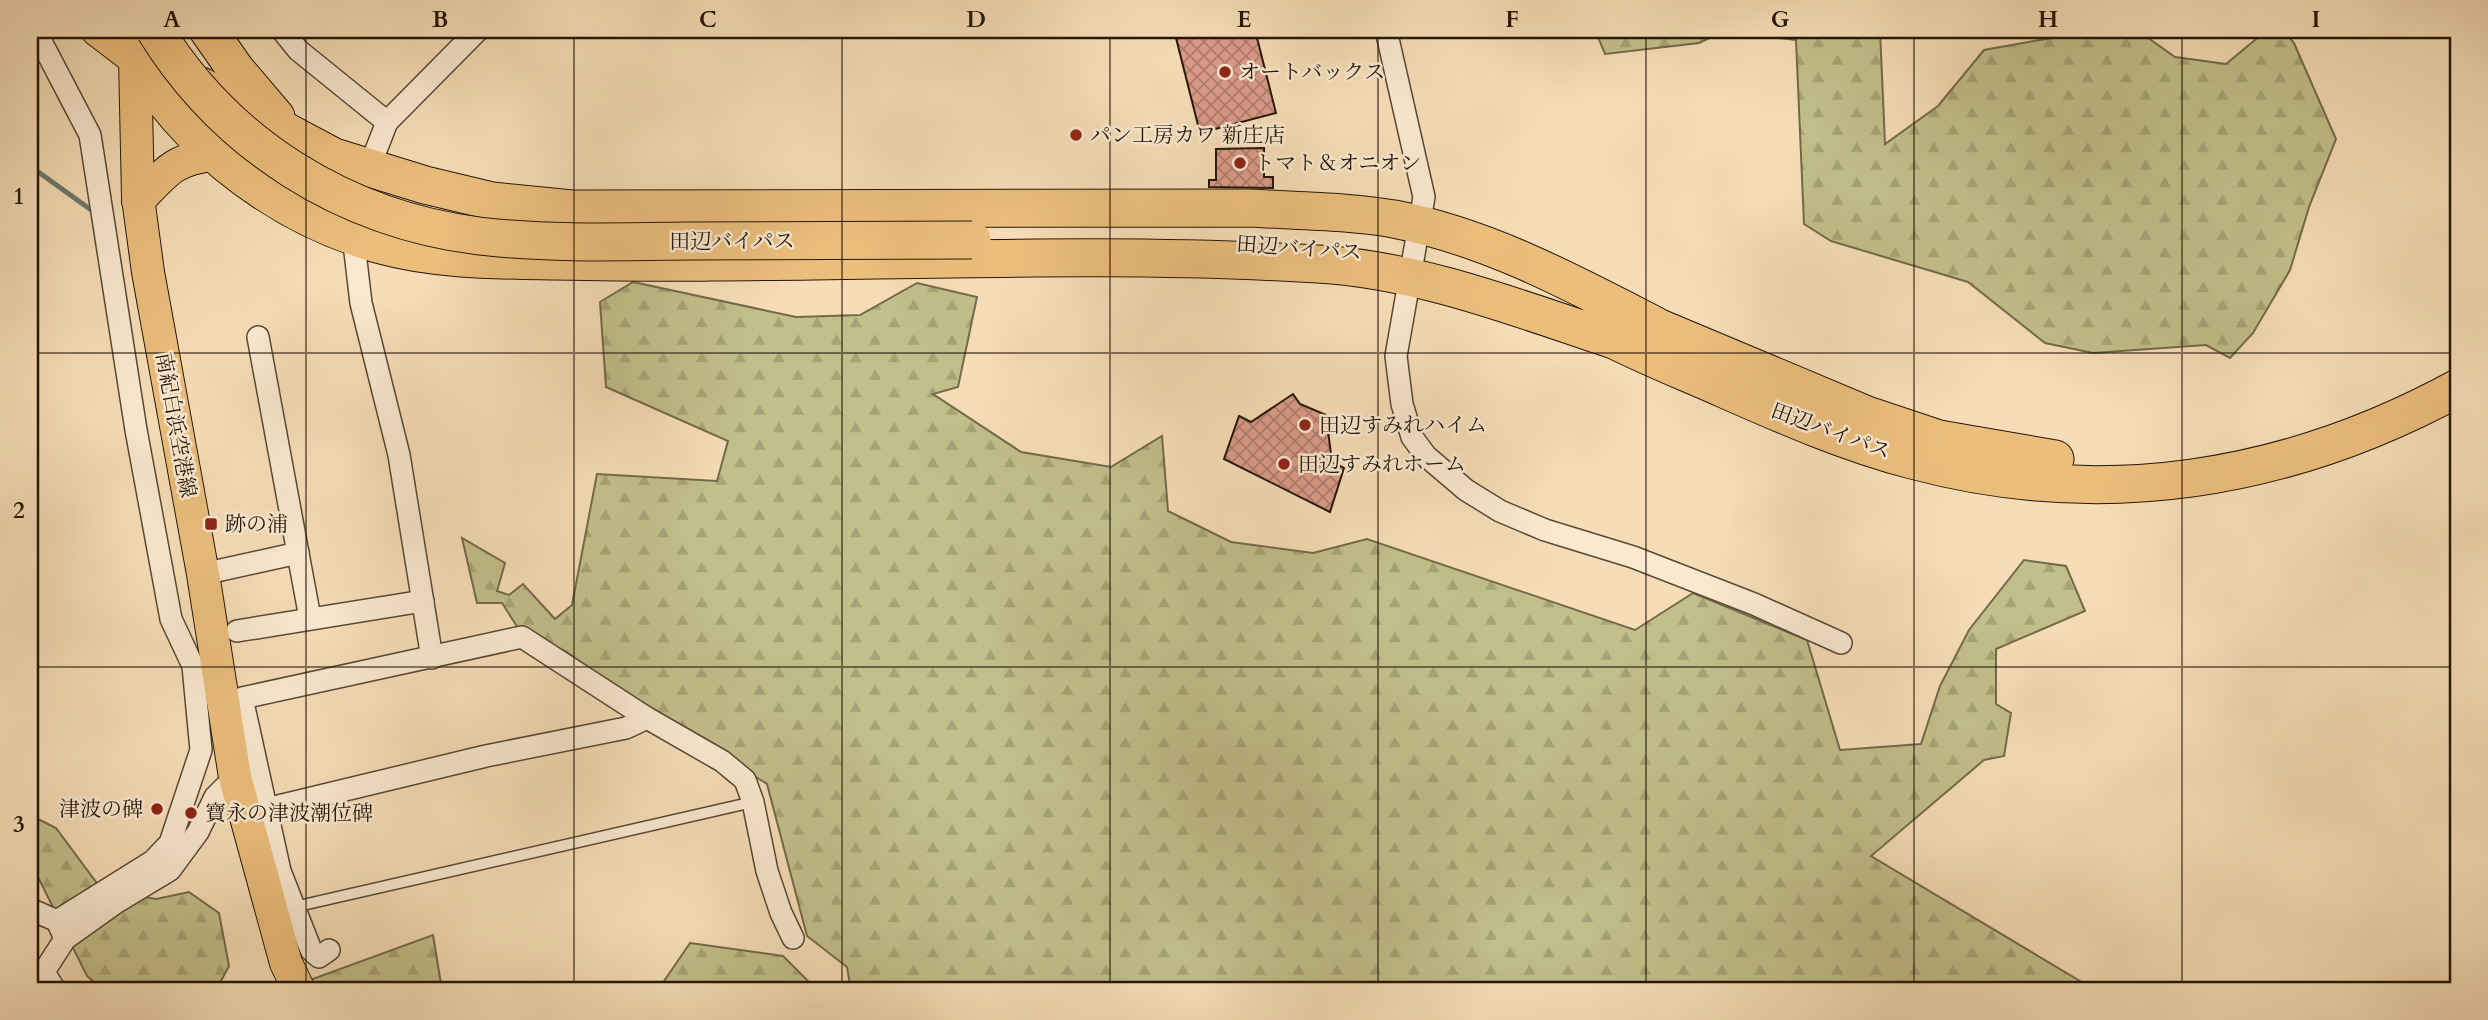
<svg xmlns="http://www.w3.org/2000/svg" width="2488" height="1020" viewBox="0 0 2488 1020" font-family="Cardo,'Noto Serif JP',serif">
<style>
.forest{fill:url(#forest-firs);stroke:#726a4a;stroke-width:2}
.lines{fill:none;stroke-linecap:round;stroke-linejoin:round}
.stream{stroke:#6c796e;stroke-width:5}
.building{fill:url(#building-cross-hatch);stroke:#231609;stroke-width:2}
.lane-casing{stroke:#584834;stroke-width:13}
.street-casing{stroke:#584834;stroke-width:24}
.primary-casing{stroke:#231609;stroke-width:34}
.highway-casing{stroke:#231609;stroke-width:39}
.lane{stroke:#f9e9d0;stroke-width:10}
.street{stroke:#f9e9d0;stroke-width:21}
.primary{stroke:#ebbe7c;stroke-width:32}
.highway{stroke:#ebbe7c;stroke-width:37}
.highway-bridge-casing{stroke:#231609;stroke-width:39;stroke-linecap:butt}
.highway-bridge{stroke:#ebbe7c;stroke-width:37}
.grid{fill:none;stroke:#231609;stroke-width:2;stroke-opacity:0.55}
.poi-dot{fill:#8f2418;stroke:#f9e9d0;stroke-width:2.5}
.labels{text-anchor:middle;stroke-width:5;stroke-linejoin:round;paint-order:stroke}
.poi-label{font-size:21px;fill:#231609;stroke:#f9e9d0;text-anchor:start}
.street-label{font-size:21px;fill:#231609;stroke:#f9e9d0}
.neatline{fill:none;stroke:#231609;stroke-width:2.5}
.grid-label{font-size:23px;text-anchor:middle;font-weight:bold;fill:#231609}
</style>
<defs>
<pattern id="forest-firs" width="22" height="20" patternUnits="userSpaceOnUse" patternTransform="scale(1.75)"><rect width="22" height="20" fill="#c2bf8a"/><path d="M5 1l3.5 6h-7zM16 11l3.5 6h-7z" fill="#a6a376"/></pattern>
<pattern id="building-cross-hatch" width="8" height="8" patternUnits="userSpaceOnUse" patternTransform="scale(1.75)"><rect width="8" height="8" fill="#da9b89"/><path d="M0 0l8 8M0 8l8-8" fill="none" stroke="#b07d6e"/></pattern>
</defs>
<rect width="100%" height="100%" fill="#f6ddb7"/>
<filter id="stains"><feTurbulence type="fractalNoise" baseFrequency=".00286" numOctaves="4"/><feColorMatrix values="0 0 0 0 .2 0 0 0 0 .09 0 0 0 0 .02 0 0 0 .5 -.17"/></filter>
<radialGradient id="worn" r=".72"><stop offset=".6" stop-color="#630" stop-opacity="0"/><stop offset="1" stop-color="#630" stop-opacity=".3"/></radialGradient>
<g class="forest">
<path d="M 1595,30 L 1880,30 L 1885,144 L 1938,106 L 1984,50 L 2073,34 L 2137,30 L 2175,57 L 2226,64 L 2267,30 L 2283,30 L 2294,43 L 2336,139 L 2309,207 L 2290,270 L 2253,333 L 2230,358 L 2206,345 L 2093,353 L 2045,343 L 1968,282 L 1831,241 L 1804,224 L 1796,40 L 1724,31 L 1699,43 L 1605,54 Z"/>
<path d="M 633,282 L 796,317 L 860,315 L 917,283 L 977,297 L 958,387 L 933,394 L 1021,452 L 1111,467 L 1162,436 L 1168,511 L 1231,542 L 1313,553 L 1367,539 L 1635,630 L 1693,593 L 1807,640 L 1840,750 L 1921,744 L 1940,686 L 1969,630 L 2024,560 L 2066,566 L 2085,611 L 1996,649 L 1996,704 L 2011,713 L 2004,756 L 1984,760 L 1871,856 L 2095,990 L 851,990 L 847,967 L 807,936 L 767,784 L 644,708 L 565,651 L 518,628 L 502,603 L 477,603 L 462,538 L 505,563 L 497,591 L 509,595 L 523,584 L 555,619 L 572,605 L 597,474 L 717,481 L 728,441 L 606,387 L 600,302 Z"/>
<path d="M 30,815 L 56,828 L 102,890 L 156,899 L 189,892 L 219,913 L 229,966 L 216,990 L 103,990 L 87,976 L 39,879 L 30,874 Z"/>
<path d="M 433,935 L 442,990 L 311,990 L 307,981 Z"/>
<path d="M 690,943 L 783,956 L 817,990 L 658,990 Z"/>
</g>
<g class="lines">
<path class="stream" d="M 30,166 L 94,212"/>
</g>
<g class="building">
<path d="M 1174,30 L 1255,30 L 1276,113 L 1200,133 Z"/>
<path d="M 1264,148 L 1264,177 L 1273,177 L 1273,188 L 1209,187 L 1209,180 L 1216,180 L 1216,149 Z"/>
<path d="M 1293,394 L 1300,404 L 1326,415 L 1332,462 L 1344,468 L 1330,512 L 1224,459 L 1239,416 L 1251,422 Z"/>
</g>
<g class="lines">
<g class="lane-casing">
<path id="lane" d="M 294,907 L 753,802"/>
</g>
<g class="street-casing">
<g id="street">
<path d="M 31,30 L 43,45 L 90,135 L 136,430 L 171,619 L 193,666 L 201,750 L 170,843 L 153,861 L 57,921"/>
<path d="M 282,30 L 298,50 L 387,122"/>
<path d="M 1386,30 L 1424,197 L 1396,356 L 1402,404 L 1412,437 L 1426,456 L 1466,490 L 1500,511 L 1545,530 L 1633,557 L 1754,604 L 1841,643"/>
<path d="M 366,176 L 387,122 L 478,30"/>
<path d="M 352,227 L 361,303 L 399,455 L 432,658"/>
<path d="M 258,337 L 310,618"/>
<path d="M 203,574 L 298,553"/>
<path d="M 237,631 L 423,601"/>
<path d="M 266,809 L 486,756 L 626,728 L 647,718"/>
<path d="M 30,909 L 57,921 L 63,934"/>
<path d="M 329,950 L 319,957 L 311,950 L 280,871 L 242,698 L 522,637 L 647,718 L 722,761 L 745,780 L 753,802 L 767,871 L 781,913 L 793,938"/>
<path d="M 44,972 L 55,990"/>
<path d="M 32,990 L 65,939 L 117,902 L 170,870 L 198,832 L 215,797 L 235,777"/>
</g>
</g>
<g class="primary-casing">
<g id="primary">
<path d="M 97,30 L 135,59 L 138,198 L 148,272 L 203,574 L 235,777 L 286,963 L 299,990"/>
<path d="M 138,201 C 168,170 173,159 218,154"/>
</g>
</g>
<g class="highway-casing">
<g id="highway">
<path d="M 122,30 C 167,132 270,213 377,244 C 434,260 493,260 551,261 C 605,262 658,263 711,262 C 913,261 1116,252 1318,264 C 1420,270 1514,307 1611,339"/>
<path d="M 208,30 L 236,70 L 276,117"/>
<path d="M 201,86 L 334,157 L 425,185 L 492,201 L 572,209 L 1250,208 C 1298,211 1347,211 1394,219 C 1487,237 1571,282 1654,325"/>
<path d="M 1631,316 L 1867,415 L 1939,439 L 2055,459"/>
<path d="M 1589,327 C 1632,351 1679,369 1724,389 C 1785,416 1847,443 1912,460 C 2102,511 2287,481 2458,388"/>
</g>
</g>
<use href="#lane" class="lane"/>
<use href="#street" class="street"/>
<use href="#primary" class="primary"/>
<use href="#highway" class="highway"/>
<g class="highway-bridge-casing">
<path id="highway-bridge" d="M 155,30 C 226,145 344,219 479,236 C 547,244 617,242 686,241 C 781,241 877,240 972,240"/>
</g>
<use href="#highway-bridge" class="highway-bridge"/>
</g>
<path class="grid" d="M 306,30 L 306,990M 574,30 L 574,990M 842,30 L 842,990M 1110,30 L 1110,990M 1378,30 L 1378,990M 1646,30 L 1646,990M 1914,30 L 1914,990M 2182,30 L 2182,990M 30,353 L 2458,353M 30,667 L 2458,667"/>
<g class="poi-dot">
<circle cx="1225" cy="72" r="7"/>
<circle cx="1076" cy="135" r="7"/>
<circle cx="1240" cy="163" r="7"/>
<circle cx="1305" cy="425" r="7"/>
<circle cx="1284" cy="464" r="7"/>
<rect x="204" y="517" width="14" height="14" rx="3.5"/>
<circle cx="157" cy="809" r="7"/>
<circle cx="191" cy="813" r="7"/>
</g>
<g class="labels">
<g class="poi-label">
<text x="1239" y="79">オートバックス</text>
<text x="1090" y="142">パン工房カワ 新庄店</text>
<text x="1254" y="170">トマト＆オニオン</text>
<text x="1319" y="432">田辺すみれハイム</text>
<text x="1298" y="471">田辺すみれホーム</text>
<text x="225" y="531">跡の浦</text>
<text x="143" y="816" text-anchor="end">津波の碑</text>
<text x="205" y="820">寶永の津波潮位碑</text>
</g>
<g class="street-label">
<text x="732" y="248">田辺バイパス</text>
<text transform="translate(1299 248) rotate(4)" y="7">田辺バイパス</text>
<text transform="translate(176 425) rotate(80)" y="7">南紀白浜空港線</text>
<text transform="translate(1831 431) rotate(20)" y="7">田辺バイパス</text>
</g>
</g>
<rect width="2488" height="1020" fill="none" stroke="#f6ddb7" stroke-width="77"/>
<rect x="38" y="38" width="2412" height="944" class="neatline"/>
<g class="grid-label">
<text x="172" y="27">A</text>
<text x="440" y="27">B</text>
<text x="708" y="27">C</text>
<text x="976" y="27">D</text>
<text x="1244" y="27">E</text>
<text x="1512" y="27">F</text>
<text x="1780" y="27">G</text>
<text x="2048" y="27">H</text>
<text x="2316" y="27">I</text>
<text x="19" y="204">1</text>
<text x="19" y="518">2</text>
<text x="19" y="832">3</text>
</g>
<rect width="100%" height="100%" filter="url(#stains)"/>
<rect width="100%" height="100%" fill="url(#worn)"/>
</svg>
